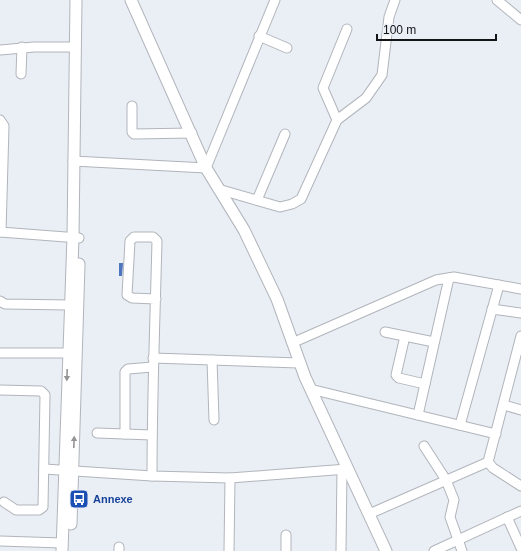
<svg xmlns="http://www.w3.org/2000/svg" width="521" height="551" viewBox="0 0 521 551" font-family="Helvetica,sans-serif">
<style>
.building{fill:#4e75be}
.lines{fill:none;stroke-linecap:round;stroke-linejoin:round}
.minor-casing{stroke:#b1b5bb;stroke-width:11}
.major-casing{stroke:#b1b5bb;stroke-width:13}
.minor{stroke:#fff;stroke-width:9}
.major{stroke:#fff;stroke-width:11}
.oneway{fill:#959596}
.labels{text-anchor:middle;stroke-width:3;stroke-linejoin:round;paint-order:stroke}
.transit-label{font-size:11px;font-weight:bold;fill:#164399;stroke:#eaeef5;text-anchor:start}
</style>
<rect width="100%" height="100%" fill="#eaeef5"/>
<path class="building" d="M 119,263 L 123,263 L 122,276 L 119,276 Z"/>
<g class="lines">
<g class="minor-casing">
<g id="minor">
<path d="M 497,0 L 521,20"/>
<path d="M 259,36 L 287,48"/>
<path d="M 0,50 L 34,47 L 74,47"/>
<path d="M 21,74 L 22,47"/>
<path d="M 132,106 L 132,132 L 134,134 L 192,133"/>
<path d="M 0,120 L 4,126 L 1,232"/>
<path d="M 337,120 L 323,88 L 347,29"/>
<path d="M 73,161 L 206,168 L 275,0"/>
<path d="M 218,189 L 280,207 L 292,204 L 301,199 L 337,120 L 366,98 L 382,75 L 389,17 L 395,0"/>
<path d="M 257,200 L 285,134"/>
<path d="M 0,232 L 79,238"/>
<path d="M 0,301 L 5,304 L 69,305"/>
<path d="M 492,309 L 521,313"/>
<path d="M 385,332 L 434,342"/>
<path d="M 405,336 L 396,375 L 399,378 L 425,384"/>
<path d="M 521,336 L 488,462 L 493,468 L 521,486"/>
<path d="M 292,343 L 436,280 L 454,277 L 521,289"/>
<path d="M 0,353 L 68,353"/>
<path d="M 153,358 L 299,363"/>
<path d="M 212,360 L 214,420"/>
<path d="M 310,389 L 496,434"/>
<path d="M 0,390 L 41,391 L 45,395 L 43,507 L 39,510 L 16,510 L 4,502"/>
<path d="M 504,405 L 521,410"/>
<path d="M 418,415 L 449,278"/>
<path d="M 460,425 L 499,285"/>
<path d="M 97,433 L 152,435"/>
<path d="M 125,434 L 125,372 L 128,369 L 153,367"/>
<path d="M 424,446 L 446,480 L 454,500 L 450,517 L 462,551"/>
<path d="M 44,469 L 152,476 L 230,478 L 347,469"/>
<path d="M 152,476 C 152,398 155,319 157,241 L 153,237 L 134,237 L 130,241 L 127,295 L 132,298 L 156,299"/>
<path d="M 369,514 L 488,462"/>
<path d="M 507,517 L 521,548"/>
<path d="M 0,541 L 62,543"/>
<path d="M 119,547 L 119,551"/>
<path d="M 229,551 L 230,478"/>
<path d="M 286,551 L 286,535"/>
<path d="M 341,551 L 342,469"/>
<path d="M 434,551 L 521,511"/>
</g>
</g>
<g class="major-casing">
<g id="major">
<path d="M 131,0 L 206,168 L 244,230 L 277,299 L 305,377 L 386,551"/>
<path d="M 71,524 L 79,264"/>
<path d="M 62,551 L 73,237 L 76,0"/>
</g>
</g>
<use href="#minor" class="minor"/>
<use href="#major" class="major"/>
</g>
<defs><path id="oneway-solid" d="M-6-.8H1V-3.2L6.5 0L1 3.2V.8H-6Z"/></defs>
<g class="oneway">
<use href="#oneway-solid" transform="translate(67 375) rotate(92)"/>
<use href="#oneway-solid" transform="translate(74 442) rotate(-88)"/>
</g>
<defs>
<g id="bus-square" transform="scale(1)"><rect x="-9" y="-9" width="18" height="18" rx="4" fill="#1a4fb4" stroke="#eaeef5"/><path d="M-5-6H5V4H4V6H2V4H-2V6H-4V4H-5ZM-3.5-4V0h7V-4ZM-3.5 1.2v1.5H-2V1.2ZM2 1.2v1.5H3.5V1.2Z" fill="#fff"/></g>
</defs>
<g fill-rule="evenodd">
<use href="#bus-square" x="79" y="499"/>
</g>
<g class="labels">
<g class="transit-label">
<text x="93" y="503">Annexe</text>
</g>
</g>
<path d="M377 34v6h119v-6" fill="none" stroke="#131416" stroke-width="2"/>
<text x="383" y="34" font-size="12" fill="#131416" stroke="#eaeef5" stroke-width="3" paint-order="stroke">100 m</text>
</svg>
